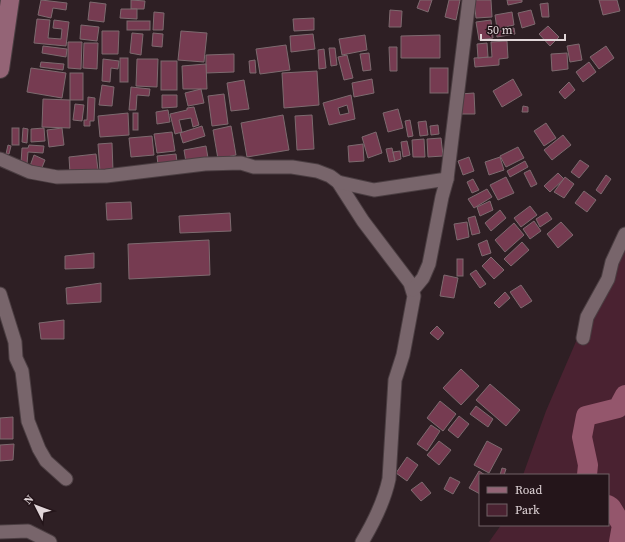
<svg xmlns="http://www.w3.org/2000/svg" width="625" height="542" viewBox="0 0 625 542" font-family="'Source Serif 4',serif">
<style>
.green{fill:#4a2231}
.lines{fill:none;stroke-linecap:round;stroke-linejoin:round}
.river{stroke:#94566c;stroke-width:20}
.building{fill:#763b51;stroke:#7d6a6f;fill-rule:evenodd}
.street-casing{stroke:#4b3e42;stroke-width:15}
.secondary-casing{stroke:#4b3e42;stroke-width:20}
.street{stroke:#78656b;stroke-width:13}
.secondary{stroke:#946476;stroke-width:18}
</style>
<rect width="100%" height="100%" fill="#2e1f24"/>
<path class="green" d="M 625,228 L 625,542 L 489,542 L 501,525 L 608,525 L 608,475 L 523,475 L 546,411 Z"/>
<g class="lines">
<g class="river">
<path d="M 587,475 L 588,465 L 582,437 L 586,416 L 618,408 L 625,395"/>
<path d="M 608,505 L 611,507 L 622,525 L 619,542"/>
</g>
</g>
<g class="building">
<path d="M 41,0 L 67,3 L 66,10 L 53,8 L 51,18 L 38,15 Z"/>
<path d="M 131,0 L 145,1 L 144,9 L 131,9 Z"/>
<path d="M 420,0 L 432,0 L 428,12 L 417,8 Z"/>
<path d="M 449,0 L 460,0 L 456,20 L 445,17 Z"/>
<path d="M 474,0 L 491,0 L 492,17 L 476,18 Z"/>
<path d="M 507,0 L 522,0 L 522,2 L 508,5 Z"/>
<path d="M 599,0 L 617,0 L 620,11 L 603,15 Z"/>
<path d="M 90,2 L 106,4 L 104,22 L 88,20 Z"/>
<path d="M 548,3 L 549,17 L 542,17 L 540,4 Z"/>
<path d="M 121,9 L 137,9 L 137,19 L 120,18 Z"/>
<path d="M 390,10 L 402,11 L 401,27 L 389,27 Z"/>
<path d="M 531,10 L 535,24 L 522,28 L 518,13 Z"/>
<path d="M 154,12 L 164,13 L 163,30 L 153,30 Z"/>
<path d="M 512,12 L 514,25 L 497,29 L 495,15 Z"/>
<path d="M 314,18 L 314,30 L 294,31 L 293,19 Z"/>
<path d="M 37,19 L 50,20 L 48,38 L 61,39 L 62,29 L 53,28 L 54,20 L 69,22 L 66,46 L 34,43 Z"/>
<path d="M 491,20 L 493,38 L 479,40 L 476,22 Z"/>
<rect x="127" y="21" width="23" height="9"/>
<path d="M 81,25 L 99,27 L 97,41 L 80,39 Z"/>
<path d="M 548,26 L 559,37 L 550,46 L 539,34 Z"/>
<path d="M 514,28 L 515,34 L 497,37 L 496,31 Z"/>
<path d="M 102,31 L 119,31 L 118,54 L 102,54 Z"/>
<path d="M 181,31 L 207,33 L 204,62 L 178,60 Z"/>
<path d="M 132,33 L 143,34 L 141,55 L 130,53 Z"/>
<path d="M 153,33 L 163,34 L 162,47 L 152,46 Z"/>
<path d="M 313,34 L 315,49 L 291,52 L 290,36 Z"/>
<path d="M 365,35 L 367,50 L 342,55 L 339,39 Z"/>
<path d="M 440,35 L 440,58 L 401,58 L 401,36 Z"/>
<path d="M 507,41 L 508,58 L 499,59 L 499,65 L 475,67 L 474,58 L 492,57 L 491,42 Z"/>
<path d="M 68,42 L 82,42 L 81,69 L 68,68 Z"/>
<path d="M 84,43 L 98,43 L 97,69 L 83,68 Z"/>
<path d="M 487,43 L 488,57 L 478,58 L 477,44 Z"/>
<path d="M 579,44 L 582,60 L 570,62 L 567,46 Z"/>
<path d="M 286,45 L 290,70 L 260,74 L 256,49 Z"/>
<path d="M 43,46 L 67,49 L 66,57 L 42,53 Z"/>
<path d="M 606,46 L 614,58 L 599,69 L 590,57 Z"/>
<path d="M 389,47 L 397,47 L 397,71 L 390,71 Z"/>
<path d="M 329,48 L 335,48 L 337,65 L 331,66 Z"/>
<path d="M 324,49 L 326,68 L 319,69 L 318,50 Z"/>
<path d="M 369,53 L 371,70 L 363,71 L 360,54 Z"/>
<path d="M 567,53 L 568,69 L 552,71 L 551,54 Z"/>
<path d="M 234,54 L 234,72 L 206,73 L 206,55 Z"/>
<path d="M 347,55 L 353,78 L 344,80 L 338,57 Z"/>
<rect x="120" y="58" width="8" height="24"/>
<path d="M 103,59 L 119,61 L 118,69 L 111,68 L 110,82 L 102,81 Z"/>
<path d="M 137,59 L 158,59 L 157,87 L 136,86 Z"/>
<path d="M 255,60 L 256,73 L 250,73 L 249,61 Z"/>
<rect x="161" y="61" width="16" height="29"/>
<path d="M 41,62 L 64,64 L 63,70 L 40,67 Z"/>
<path d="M 589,62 L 596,72 L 583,82 L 576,72 Z"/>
<path d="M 206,64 L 207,89 L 183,89 L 182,66 Z"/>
<path d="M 31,68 L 66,73 L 62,98 L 27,92 Z"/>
<rect x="430" y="68" width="18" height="25"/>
<path d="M 317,71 L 319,105 L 284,108 L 282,73 Z"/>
<rect x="70" y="73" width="13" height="27"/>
<path d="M 372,79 L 374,93 L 354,97 L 352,83 Z"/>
<path d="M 513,79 L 522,95 L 502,107 L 493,91 Z"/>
<path d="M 244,80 L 249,109 L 231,111 L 227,83 Z"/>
<path d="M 569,82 L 575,90 L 565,99 L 559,92 Z"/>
<path d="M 102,85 L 114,87 L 112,106 L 99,105 Z"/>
<path d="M 131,87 L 150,89 L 149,96 L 137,95 L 136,110 L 129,110 Z"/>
<path d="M 201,89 L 204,103 L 188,106 L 185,93 Z"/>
<path d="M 474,93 L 475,114 L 461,114 L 460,94 Z"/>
<path d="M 224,94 L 228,124 L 212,126 L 208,96 Z"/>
<path d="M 162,95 L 177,95 L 177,107 L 162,108 Z"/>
<path d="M 351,95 L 355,119 L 329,125 L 323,103 ZM 347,105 L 349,113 L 340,115 L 338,108 Z"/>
<path d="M 88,97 L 95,98 L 94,121 L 90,121 L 90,126 L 84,126 L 84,120 L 87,120 Z"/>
<path d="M 43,99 L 70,100 L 70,128 L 42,127 Z"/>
<path d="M 75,104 L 84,105 L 82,121 L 73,120 Z"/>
<path d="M 523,106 L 528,107 L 528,112 L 522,112 Z"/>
<path d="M 194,107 L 199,125 L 193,127 L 191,118 L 179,120 L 182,132 L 175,134 L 170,114 L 187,110 L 187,108 Z"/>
<path d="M 398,109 L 403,128 L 388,132 L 383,113 Z"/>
<path d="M 168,110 L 170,122 L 157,124 L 156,112 Z"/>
<path d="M 128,113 L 129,135 L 100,137 L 98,116 Z"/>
<rect x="133" y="113" width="5" height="17"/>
<path d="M 283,115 L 289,150 L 247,157 L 241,123 Z"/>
<path d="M 312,115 L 314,149 L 297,150 L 295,116 Z"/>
<path d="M 410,120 L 413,136 L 408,137 L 405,121 Z"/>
<path d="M 426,121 L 428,135 L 420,136 L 418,122 Z"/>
<path d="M 546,123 L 556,138 L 544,146 L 534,131 Z"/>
<path d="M 438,125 L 439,134 L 431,135 L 430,126 Z"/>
<path d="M 202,126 L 205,136 L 183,143 L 180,133 Z"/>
<path d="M 231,126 L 236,155 L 218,159 L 213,130 Z"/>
<rect x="12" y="128" width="7" height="17"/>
<path d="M 23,128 L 28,129 L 27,143 L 22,142 Z"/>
<path d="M 44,128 L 45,141 L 31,142 L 31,129 Z"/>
<path d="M 62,128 L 64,145 L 49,147 L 47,130 Z"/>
<path d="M 172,132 L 175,151 L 157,153 L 154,134 Z"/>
<path d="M 376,132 L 382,153 L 368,158 L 362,137 Z"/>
<path d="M 563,135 L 571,145 L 552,160 L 544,150 Z"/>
<path d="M 152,136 L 154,155 L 131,157 L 129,138 Z"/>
<path d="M 441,138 L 443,156 L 428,157 L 427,139 Z"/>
<path d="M 424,139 L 425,157 L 413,157 L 412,140 Z"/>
<path d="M 407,141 L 410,155 L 403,157 L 401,142 Z"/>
<path d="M 112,143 L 113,171 L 100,172 L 98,144 Z"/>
<path d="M 363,144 L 364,161 L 349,162 L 348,146 Z"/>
<path d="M 8,145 L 11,146 L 9,154 L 6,154 Z"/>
<path d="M 29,145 L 44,146 L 43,153 L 28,152 L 27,164 L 21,163 L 22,148 L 28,148 Z"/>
<path d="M 206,146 L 208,158 L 186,162 L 184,150 Z"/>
<path d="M 518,147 L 524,158 L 506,167 L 500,156 Z"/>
<path d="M 392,148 L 395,161 L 389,162 L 386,149 Z"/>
<path d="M 400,151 L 401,159 L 395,161 L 393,152 Z"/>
<path d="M 96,154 L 98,170 L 70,173 L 69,157 Z"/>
<path d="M 176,154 L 177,162 L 158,165 L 157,156 Z"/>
<path d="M 34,155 L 45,160 L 41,170 L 30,166 Z"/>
<path d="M 469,157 L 474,171 L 463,175 L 458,161 Z"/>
<path d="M 500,157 L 504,170 L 489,175 L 485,162 Z"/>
<path d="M 580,160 L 589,166 L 579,178 L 571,172 Z"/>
<path d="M 525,161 L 528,167 L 510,177 L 507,171 Z"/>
<path d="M 530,170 L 537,184 L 531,187 L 524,173 Z"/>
<path d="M 558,173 L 564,179 L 550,192 L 544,186 Z"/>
<path d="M 606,175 L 611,179 L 601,194 L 596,190 Z"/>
<path d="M 506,177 L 514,193 L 498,200 L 490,185 Z"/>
<path d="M 565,177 L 574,184 L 564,198 L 554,192 Z"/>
<path d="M 473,179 L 479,190 L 472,193 L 467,182 Z"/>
<path d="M 487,189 L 492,197 L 474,208 L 468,199 Z"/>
<path d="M 584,191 L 596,200 L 587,212 L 575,203 Z"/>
<path d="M 490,201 L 493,210 L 480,216 L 477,207 Z"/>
<path d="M 131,202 L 132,219 L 107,220 L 106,203 Z"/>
<path d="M 530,206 L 537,215 L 521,227 L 514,218 Z"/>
<path d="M 500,210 L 506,218 L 491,231 L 485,223 Z"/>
<path d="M 547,212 L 552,219 L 540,227 L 536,219 Z"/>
<path d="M 230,213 L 231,231 L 180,233 L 179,216 Z"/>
<path d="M 475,216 L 480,233 L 472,235 L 468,218 Z"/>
<path d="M 534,221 L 541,231 L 530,239 L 523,229 Z"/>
<path d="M 467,222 L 469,237 L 457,240 L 454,224 Z"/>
<path d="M 561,222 L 573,235 L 558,248 L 547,234 Z"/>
<path d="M 514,223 L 524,235 L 505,252 L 495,240 Z"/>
<path d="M 209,240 L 210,275 L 129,279 L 128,244 Z"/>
<path d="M 487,240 L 491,253 L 482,256 L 478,244 Z"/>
<path d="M 522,242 L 529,250 L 511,266 L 504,259 Z"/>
<path d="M 94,253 L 94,268 L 65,269 L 65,256 Z"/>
<path d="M 491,257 L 504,270 L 494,279 L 482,266 Z"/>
<rect x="457" y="259" width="6" height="17"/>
<path d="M 476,270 L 486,284 L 480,288 L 470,274 Z"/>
<path d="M 444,275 L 458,278 L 454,298 L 440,296 Z"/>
<path d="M 101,283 L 101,302 L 67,304 L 66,288 Z"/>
<path d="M 521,285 L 532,301 L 521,308 L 510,292 Z"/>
<path d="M 505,292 L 510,298 L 499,308 L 494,303 Z"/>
<path d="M 64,320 L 64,339 L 41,339 L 39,323 Z"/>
<path d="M 437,326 L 444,333 L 438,340 L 430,333 Z"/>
<path d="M 461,369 L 479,386 L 461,405 L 443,388 Z"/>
<path d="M 490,384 L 520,410 L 506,426 L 476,400 Z"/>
<path d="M 440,401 L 456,414 L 443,431 L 427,418 Z"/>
<path d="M 476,406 L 493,419 L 488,427 L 470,414 Z"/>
<path d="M 459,416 L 469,424 L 458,438 L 448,430 Z"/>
<path d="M 13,417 L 13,439 L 0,439 L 0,418 Z"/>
<path d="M 431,425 L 440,431 L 427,451 L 417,444 Z"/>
<path d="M 439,441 L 451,450 L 439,465 L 427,455 Z"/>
<path d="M 487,441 L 502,449 L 489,473 L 474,465 Z"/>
<path d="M 14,444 L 13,460 L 0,461 L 0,445 Z"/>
<path d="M 407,457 L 418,465 L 407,481 L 396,473 Z"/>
<path d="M 502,468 L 506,469 L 504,475 L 500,475 Z"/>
<path d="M 479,471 L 485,475 L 480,475 L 480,494 L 469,488 Z"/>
<path d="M 450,477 L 460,482 L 453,494 L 444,489 Z"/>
<path d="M 422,482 L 431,493 L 421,501 L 411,490 Z"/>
</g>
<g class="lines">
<g class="street-casing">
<g id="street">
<path d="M 0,159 L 30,172 L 57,177 L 106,176 L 205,164 L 241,163 L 254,167 L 292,167 L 317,171 L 330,176 L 338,182 L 363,221 L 410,283 L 414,296 L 403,355 L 395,380 L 389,479 C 384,502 374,522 362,542"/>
<path d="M 338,182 L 374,190 L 447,179"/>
<path d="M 413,290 L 423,278 L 429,264 L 442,197 L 447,179 L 469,0"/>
<path d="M 0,294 L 15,342 L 16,358 L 22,371 L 28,421 L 39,449 L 46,461 L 66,479"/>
<path d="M 583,338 L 587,317 L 608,279 L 612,262 L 625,234"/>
<path d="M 0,532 L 28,531 L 50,542"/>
</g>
</g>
<g class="secondary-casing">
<path id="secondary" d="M 0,69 L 10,0"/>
</g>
<use href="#street" class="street"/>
<use href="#secondary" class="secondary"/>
</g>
<rect x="479" y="474" width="130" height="52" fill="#24151a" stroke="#706266"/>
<rect x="487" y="487" width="20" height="6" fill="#946476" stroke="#706266"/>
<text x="515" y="494" font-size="12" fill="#e1d6d9">Road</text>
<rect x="487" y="504" width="20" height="12" fill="#4a2231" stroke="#706266"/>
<text x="515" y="514" font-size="12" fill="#e1d6d9">Park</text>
<g transform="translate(36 506) rotate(312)" stroke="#24151a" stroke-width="3" paint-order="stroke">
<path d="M0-3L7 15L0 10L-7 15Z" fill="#e1d6d9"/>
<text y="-6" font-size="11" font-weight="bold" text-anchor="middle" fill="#e1d6d9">N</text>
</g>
<path d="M481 34v6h84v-6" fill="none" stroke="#e1d6d9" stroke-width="2"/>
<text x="487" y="34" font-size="12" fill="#e1d6d9" stroke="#24151a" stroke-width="3" paint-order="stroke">50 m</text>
</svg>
